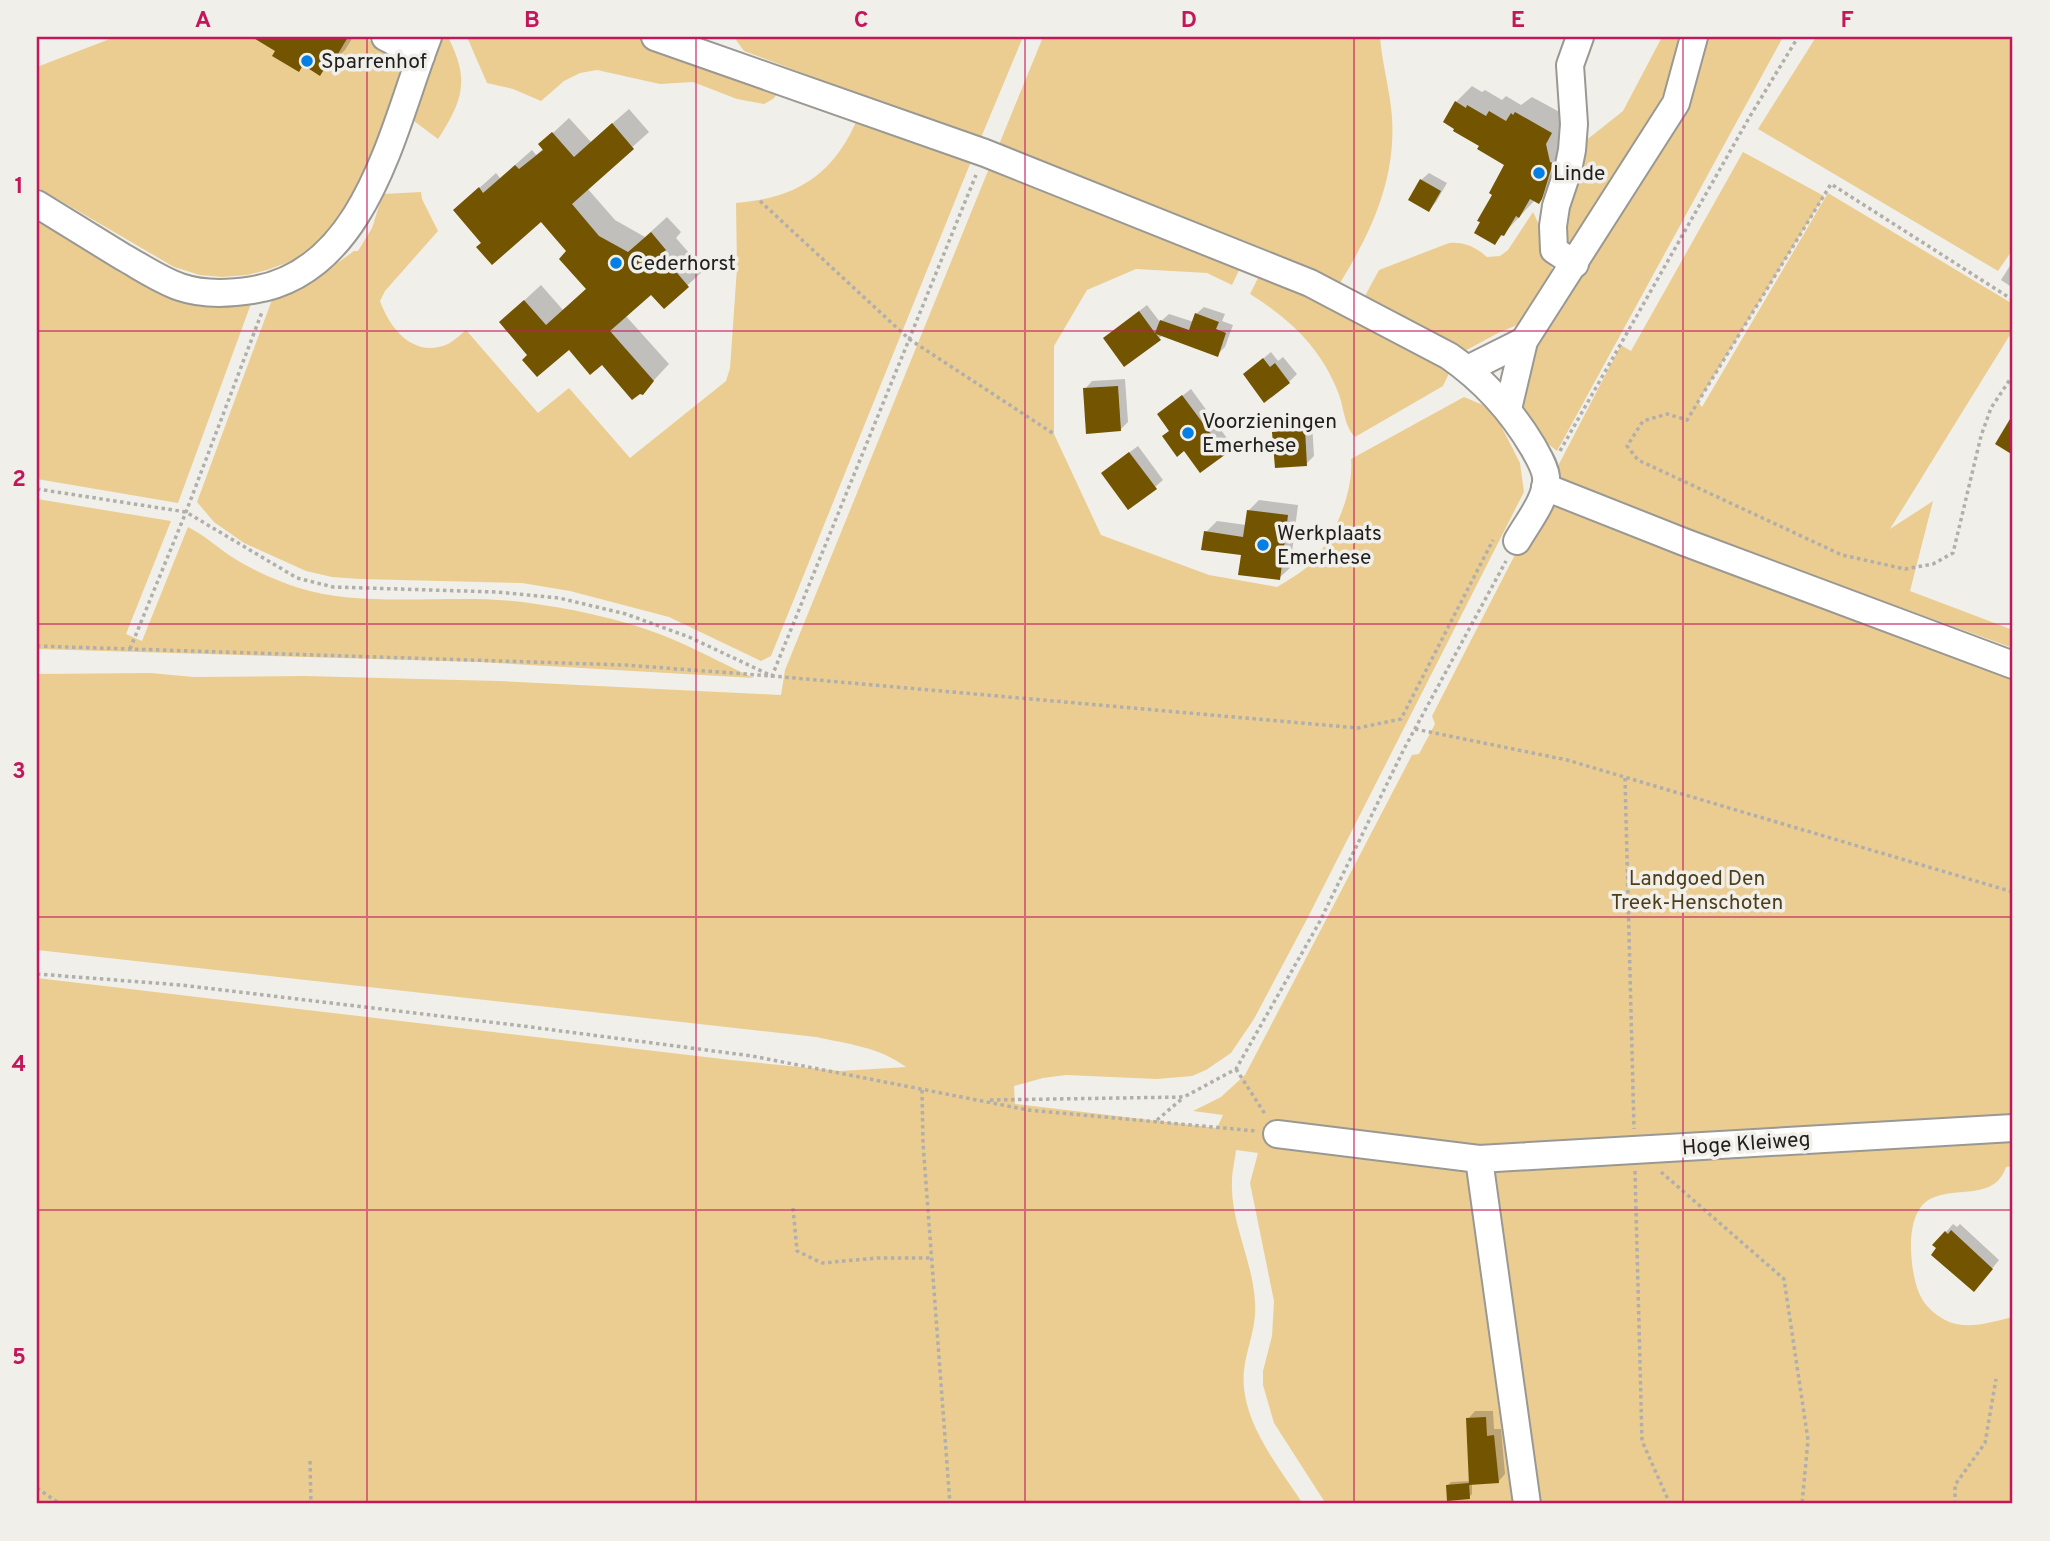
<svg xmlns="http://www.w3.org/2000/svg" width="2050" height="1541" viewBox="0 0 2050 1541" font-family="Overpass,sans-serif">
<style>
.green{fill:#ebcd91}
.shadow{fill:#0003}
.building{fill:#735400}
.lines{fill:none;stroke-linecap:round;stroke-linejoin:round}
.minor-casing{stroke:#9a9893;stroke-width:30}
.path{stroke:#b1afab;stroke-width:3.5;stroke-dasharray:3.5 3.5;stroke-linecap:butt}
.minor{stroke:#fff;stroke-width:26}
.grid{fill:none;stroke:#c2185b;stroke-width:2;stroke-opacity:0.55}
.poi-dot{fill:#037fe6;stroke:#f1efea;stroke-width:2.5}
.labels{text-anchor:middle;stroke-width:7;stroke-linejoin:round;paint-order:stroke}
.poi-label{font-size:21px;fill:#21201e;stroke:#f1efea;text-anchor:start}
.park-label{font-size:21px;fill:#4f3d16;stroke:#f1efea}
.street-label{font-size:21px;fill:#21201e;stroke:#f1efea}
.neatline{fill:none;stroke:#c2185b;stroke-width:2.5}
.grid-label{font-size:23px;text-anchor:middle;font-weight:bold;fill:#c2185b}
</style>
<rect width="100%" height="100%" fill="#f1efea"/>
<g class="green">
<path d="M 115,37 L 364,37 L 401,61 L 397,88 L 359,195 L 320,246 L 297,259 L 267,270 L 247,275 L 222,277 L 200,275 L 174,267 L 37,187 L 37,67 Z"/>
<path d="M 437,37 L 448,37 C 470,80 463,100 438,139 L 410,118 Z"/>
<path d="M 467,37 L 637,37 L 783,88 L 773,99 L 764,104 L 737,99 L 693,82 L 660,84 L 597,70 L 580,73 L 564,81 L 541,101 L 513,89 L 487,83 Z"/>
<path d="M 738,37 L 1023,37 L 980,140 L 744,51 L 736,40 Z"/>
<path d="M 1043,37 L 1380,37 C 1382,63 1390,90 1392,117 C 1396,179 1372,231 1340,283 L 1183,217 L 998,147 Z"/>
<path d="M 1662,37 L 1684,37 L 1669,81 L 1650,123 L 1569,255 L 1563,223 L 1584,142 L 1623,111 Z"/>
<path d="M 1709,37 L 1783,37 L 1557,451 L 1523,424 L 1517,417 L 1535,347 L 1698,70 Z"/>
<path d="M 1816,37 L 2013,37 L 2013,249 L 1998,271 L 1758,129 Z"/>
<path d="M 859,115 L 972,159 L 771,656 L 761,661 L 669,617 L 570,591 L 522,583 L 360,579 L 332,577 L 306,571 L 244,543 L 214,522 L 197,502 L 273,297 L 307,285 L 354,251 L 358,251 L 372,228 L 383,194 L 421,192 L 422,199 L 438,231 L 385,291 L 380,301 C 390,329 414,359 448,344 C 454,341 461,334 466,330 L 538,413 L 569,388 L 630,458 L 726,381 L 730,368 L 737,268 L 736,203 C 798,198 835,174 859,115 Z"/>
<path d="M 1743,152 L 1824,196 L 1698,402 L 1702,407 L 1828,193 L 2013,304 L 2013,330 L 1890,529 L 1933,501 L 1910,591 L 2013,630 L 2013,648 L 1645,515 L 1565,482 L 1558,474 L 1559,464 L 1621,345 L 1631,351 Z"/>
<path d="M 990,166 L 1241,266 L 1232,285 L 1207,273 L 1136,269 L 1087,290 L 1054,346 L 1054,434 L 1101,535 L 1209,575 L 1277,587 C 1288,580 1300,574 1309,565 C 1333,541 1354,493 1351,459 L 1464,397 L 1490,408 L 1499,422 L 1520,463 L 1524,492 L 1306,921 L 1254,1019 L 1231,1053 L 1206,1070 L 1192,1076 L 1157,1079 L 1066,1075 L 1043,1078 L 1014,1086 L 1015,1104 L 1217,1128 L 1223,1115 L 1193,1111 L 1221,1097 L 1245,1075 L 1412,755 L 1419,754 L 1435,724 L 1432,716 L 1540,506 L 1550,501 L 1669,546 L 1668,551 L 1684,557 L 1686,552 L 2013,674 L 2013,1166 L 2006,1167 C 1994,1203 1953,1184 1927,1201 C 1904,1217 1910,1271 1919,1293 C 1924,1305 1934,1314 1945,1320 C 1966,1331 1991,1322 2013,1317 L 2013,1504 L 1326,1504 L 1274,1423 L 1263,1385 L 1263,1371 L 1272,1336 L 1274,1301 L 1250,1183 L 1258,1153 L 1236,1150 C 1235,1160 1232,1171 1232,1181 C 1230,1222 1253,1261 1255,1302 C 1257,1327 1247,1346 1244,1370 C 1239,1420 1278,1465 1303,1504 L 37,1504 L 37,978 L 731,1060 L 840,1071 L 906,1067 C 879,1047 848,1044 816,1037 L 37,950 L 37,674 L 150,673 L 194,677 L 305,676 L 498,681 L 781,695 L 785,670 Z"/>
<path d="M 1533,212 L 1540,227 L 1552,269 L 1546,290 L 1522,323 L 1498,333 L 1463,352 L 1429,330 L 1365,296 L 1379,270 L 1449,243 C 1465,242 1475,247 1487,257 L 1500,256 L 1508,250 Z"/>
<path d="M 37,213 L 107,256 L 252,301 L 178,503 L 37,479 Z"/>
<path d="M 1260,274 L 1375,327 L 1451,369 L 1443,386 L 1355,437 C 1344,426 1344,407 1338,392 C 1321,348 1290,319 1250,294 Z"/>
<path d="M 37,499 L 171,521 L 126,634 L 142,641 L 188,527 C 204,535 217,547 232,557 C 252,570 277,581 299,588 C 366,609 453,593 522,602 C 568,608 619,618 662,635 C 693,647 723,664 754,678 L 479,662 L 37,649 Z"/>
</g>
<g class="shadow">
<path d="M 255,37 L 353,37 L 345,50 L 320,74 L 304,64 L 298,70 L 278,50 Z"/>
<path d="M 1472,86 L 1482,92 L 1485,90 L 1502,100 L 1506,96 L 1521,105 L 1532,97 L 1567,116 L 1566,146 L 1554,186 L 1538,202 L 1535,200 L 1495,243 L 1495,194 L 1507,165 L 1481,145 L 1456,102 Z"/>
<path d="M 629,109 L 649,132 L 587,188 L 615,220 L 645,237 L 667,217 L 681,232 L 676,238 L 704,270 L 664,307 L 651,292 L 625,315 L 669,364 L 642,393 L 602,362 L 569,348 L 529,355 L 517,307 L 541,285 L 563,310 L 587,288 L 569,251 L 541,219 L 483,242 L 455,210 L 496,173 L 500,178 L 532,150 L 536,155 L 544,148 L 541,144 L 569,118 L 591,142 Z"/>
<path d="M 1429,173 L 1447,183 L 1436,202 L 1429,210 L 1421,180 Z"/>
<path d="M 2013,261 L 2013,288 L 2001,280 Z"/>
<path d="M 1147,305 L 1160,322 L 1169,314 L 1194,322 L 1196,314 L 1204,307 L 1225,314 L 1222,321 L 1233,325 L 1225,347 L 1217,355 L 1163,335 L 1159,338 L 1113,331 Z"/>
<path d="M 1271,352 L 1278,361 L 1283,357 L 1297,374 L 1289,382 L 1245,374 Z"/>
<path d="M 1125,379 L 1128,422 L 1120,430 L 1085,389 L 1092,381 Z"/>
<path d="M 1191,389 L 1232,445 L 1225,453 L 1159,414 Z"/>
<path d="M 1312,423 L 1314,456 L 1306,464 L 1274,432 L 1282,425 Z"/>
<path d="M 1138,446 L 1163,480 L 1155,487 L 1111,466 Z"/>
<path d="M 1259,500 L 1298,505 L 1290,568 L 1279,578 L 1206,532 L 1217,521 L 1246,525 L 1248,511 Z"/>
<path d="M 1953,1224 L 1957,1227 L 1960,1224 L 1999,1260 L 1981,1282 L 1946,1232 Z"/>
<path d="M 1475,1411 L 1493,1411 L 1494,1429 L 1501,1429 L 1505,1474 L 1498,1482 L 1472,1483 L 1472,1494 L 1469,1497 L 1447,1486 L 1451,1482 L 1471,1481 L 1468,1419 Z"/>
</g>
<g class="building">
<path d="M 252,37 L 348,37 L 329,69 L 326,66 L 320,76 L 303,65 L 299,72 L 272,56 L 275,51 Z"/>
<path d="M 1455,101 L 1466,108 L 1467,105 L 1486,116 L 1489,111 L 1506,121 L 1511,113 L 1513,115 L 1515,112 L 1552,133 L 1546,144 L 1550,162 L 1553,163 L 1542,199 L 1539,204 L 1530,199 L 1519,218 L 1516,216 L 1504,236 L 1501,235 L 1495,245 L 1474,233 L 1480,222 L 1477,221 L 1492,195 L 1489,193 L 1504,165 L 1477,149 L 1479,146 L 1453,131 L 1454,129 L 1443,122 Z"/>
<path d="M 612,123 L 634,149 L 572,204 L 599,236 L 628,252 L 651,232 L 666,250 L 661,254 L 689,287 L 664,309 L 651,295 L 610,331 L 654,381 L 643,395 L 640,394 L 632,400 L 602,365 L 590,375 L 569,350 L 537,377 L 522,360 L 527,355 L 499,322 L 524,300 L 546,325 L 586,289 L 559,259 L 566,251 L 541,222 L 492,265 L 476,247 L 481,243 L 453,210 L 479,187 L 483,193 L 515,165 L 519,169 L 543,150 L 538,144 L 552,132 L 574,157 Z"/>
<path d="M 1420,179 L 1441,191 L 1429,212 L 1408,200 Z"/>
<path d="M 1139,311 L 1155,333 L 1160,320 L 1189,330 L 1195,313 L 1219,322 L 1216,329 L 1226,333 L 1218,357 L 1156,334 L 1161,340 L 1124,367 L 1103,338 Z"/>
<path d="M 1263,358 L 1270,367 L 1275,363 L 1290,383 L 1264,403 L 1243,374 Z"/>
<path d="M 1118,386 L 1121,431 L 1086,434 L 1083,388 Z"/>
<path d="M 1182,395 L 1226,454 L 1200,473 L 1184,451 L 1177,457 L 1162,436 L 1169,431 L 1157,414 Z"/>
<path d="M 2013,414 L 2013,455 L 1995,444 Z"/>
<path d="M 1305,429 L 1307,466 L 1275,468 L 1272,432 Z"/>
<path d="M 1129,452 L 1157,489 L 1128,510 L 1101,473 Z"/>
<path d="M 1247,510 L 1288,515 L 1280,580 L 1238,575 L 1241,555 L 1201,550 L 1204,531 L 1243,537 Z"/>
<path d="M 1951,1230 L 1993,1269 L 1974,1292 L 1931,1255 L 1936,1248 L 1932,1245 L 1945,1231 L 1948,1234 Z"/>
<path d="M 1486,1417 L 1487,1436 L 1494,1435 L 1499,1483 L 1469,1485 L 1466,1418 Z"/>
<path d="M 1469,1483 L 1470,1499 L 1447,1501 L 1446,1485 Z"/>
</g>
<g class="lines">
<g class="minor-casing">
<g id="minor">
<path d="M 385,37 L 421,56"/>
<path d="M 655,37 L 985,153 L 1310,283 L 1449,356 C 1485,381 1511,410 1533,447 C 1538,456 1545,467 1546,477 C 1548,498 1527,523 1517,541"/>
<path d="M 37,204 C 66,222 94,239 123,257 C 141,267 160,280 180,287 C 203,295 228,294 253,290 C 367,272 393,126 428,37"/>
<path d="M 1575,264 L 1554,250 L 1553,226 L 1556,206 L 1568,170 L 1572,150 L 1574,124 L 1570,65 L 1580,37"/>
<path d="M 1468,369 L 1524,341"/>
<path d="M 1508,409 L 1524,341 L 1676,103 L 1694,37"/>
<path d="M 1545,487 L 1684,542 L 2013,665"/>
<path d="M 1277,1134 L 1479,1159 L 2013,1128"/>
<path d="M 1479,1159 L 1527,1504"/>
</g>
</g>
<g class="path">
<path d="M 760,201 L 909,339 L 1054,434"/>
<path d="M 2013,300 L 1831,184 L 1687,420 L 1667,414 L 1643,421 L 1627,446 L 1638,460 L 1842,555 L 1905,569 L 1933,564 L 1953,553 L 1981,436 L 1991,408 L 2013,375"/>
<path d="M 1560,451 L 1749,118 L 1798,37"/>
<path d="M 37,489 L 186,512 L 297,578 L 333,587 L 497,592 L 559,598 L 626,614 L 689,637 L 772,676 L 976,175"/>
<path d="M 37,646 L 625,665 L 772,676 L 1358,728 L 1401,719 L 1493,540"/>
<path d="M 130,649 L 186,512 L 262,312"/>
<path d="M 1415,729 L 1567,760 L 2013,892"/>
<path d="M 1625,778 L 1634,1129"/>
<path d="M 37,974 L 181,985 L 523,1026 L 752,1056 L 1028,1110 L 1256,1131"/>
<path d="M 1236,1069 L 1265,1114"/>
<path d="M 922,1090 L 923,1143 L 950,1504"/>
<path d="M 990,1100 L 1184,1097 L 1236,1069 L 1319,923 L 1404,749 L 1506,561"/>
<path d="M 1157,1120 L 1183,1098"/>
<path d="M 1635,1171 L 1642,1441 L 1670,1504"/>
<path d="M 1661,1172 L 1784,1279 L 1808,1440 L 1802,1504"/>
<path d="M 793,1208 L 797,1251 L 822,1263 L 877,1258 L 933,1258"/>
<path d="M 310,1461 L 311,1504"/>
<path d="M 37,1488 L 60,1504"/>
<path d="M 1955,1504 L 1955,1485 L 1985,1443 L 1996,1379"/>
</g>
<use href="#minor" class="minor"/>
</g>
<path class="grid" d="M 367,37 L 367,1504M 696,37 L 696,1504M 1025,37 L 1025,1504M 1354,37 L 1354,1504M 1683,37 L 1683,1504M 37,331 L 2013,331M 37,624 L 2013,624M 37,917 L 2013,917M 37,1210 L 2013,1210"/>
<g class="poi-dot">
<circle cx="307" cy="61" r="7"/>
<circle cx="1539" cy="173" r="7"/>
<circle cx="616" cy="263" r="7"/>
<circle cx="1188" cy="433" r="7"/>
<circle cx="1263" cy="545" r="7"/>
</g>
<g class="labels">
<g class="poi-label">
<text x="321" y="68">Sparrenhof</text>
<text x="1553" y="180">Linde</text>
<text x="630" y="270">Cederhorst</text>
<text x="1202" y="428">Voorzieningen<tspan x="1202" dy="24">Emerhese</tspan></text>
<text x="1277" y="540">Werkplaats<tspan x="1277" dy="24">Emerhese</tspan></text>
</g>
<g class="park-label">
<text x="1697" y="885">Landgoed Den<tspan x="1697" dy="24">Treek-Henschoten</tspan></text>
</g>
<g class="street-label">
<text transform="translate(1746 1143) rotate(-4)" y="7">Hoge Kleiweg</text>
</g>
</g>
<rect width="2050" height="1541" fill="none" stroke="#f1efea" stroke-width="77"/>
<rect x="38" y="38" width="1973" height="1464" class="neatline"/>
<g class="grid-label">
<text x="203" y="27">A</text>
<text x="532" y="27">B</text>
<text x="861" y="27">C</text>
<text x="1189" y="27">D</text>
<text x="1518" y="27">E</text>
<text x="1847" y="27">F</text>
<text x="19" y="193">1</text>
<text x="19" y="486">2</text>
<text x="19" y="778">3</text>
<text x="19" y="1071">4</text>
<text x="19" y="1364">5</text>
</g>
</svg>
